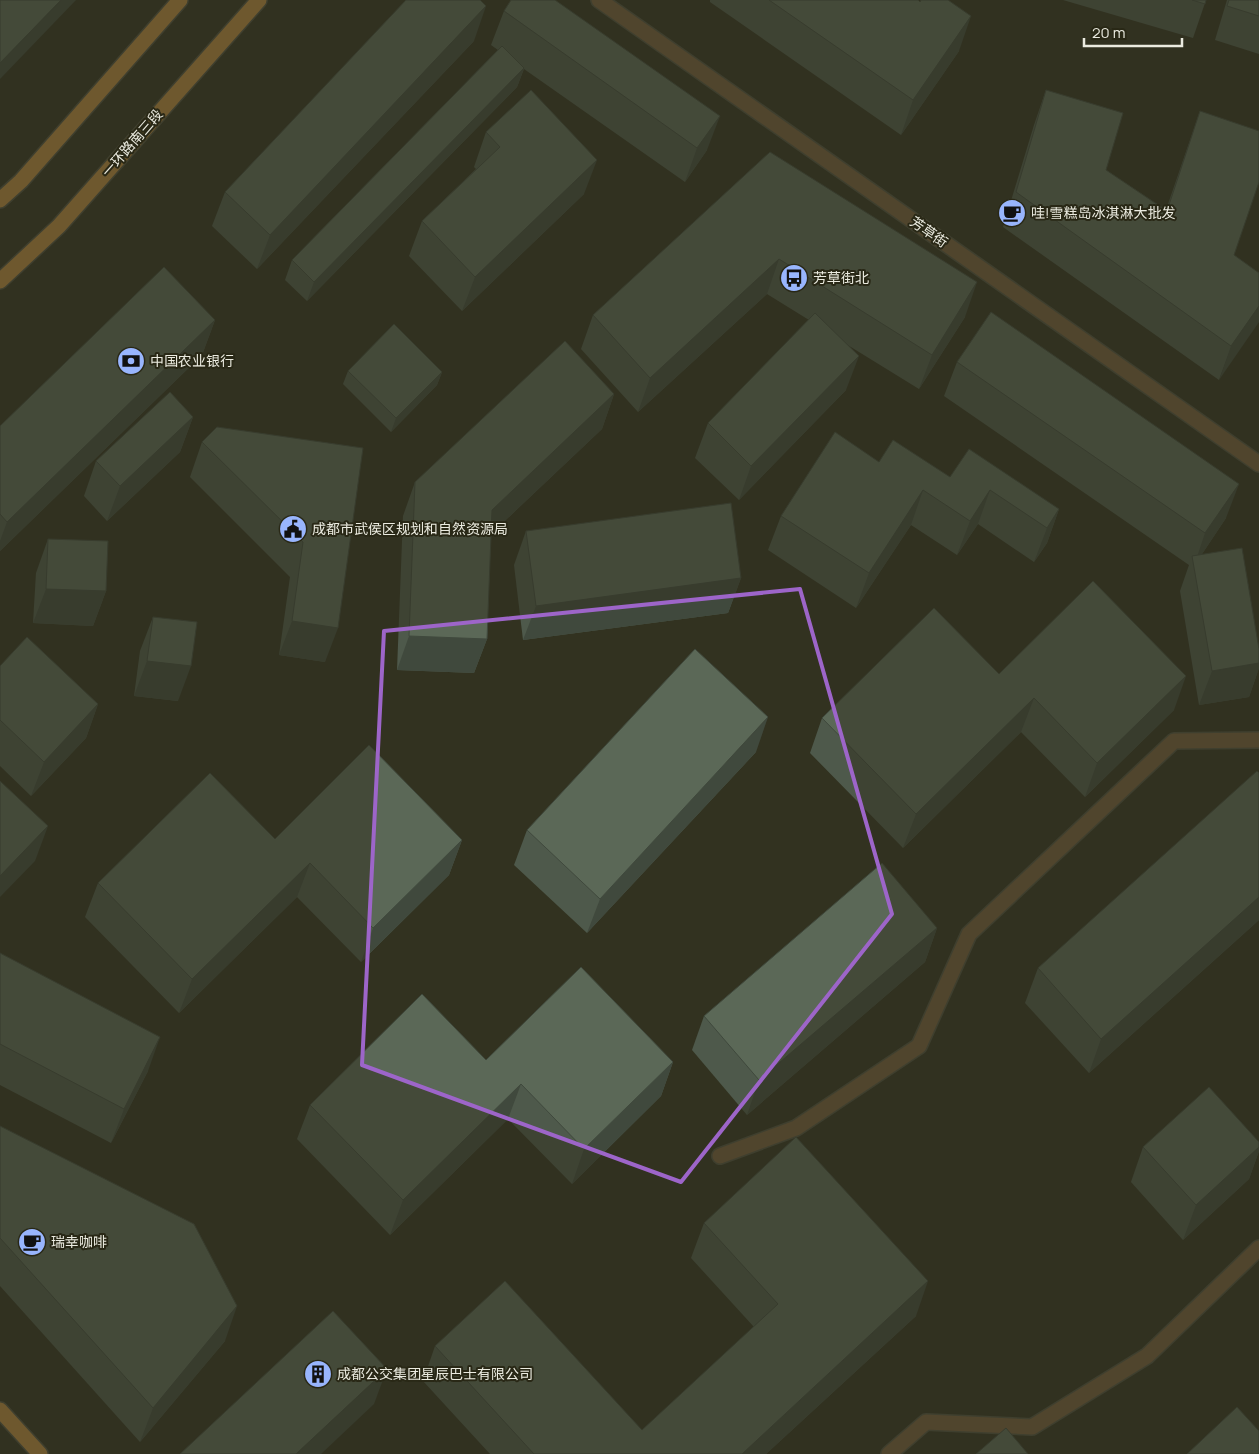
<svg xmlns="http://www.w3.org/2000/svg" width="1259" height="1454" viewBox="0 0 1259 1454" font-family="Manrope,'Noto Sans SC',sans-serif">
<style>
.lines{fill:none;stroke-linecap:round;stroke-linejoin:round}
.minor-casing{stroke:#50503f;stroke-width:18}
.major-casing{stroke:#50503f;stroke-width:18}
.minor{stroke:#755d3d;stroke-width:15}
.major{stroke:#b8873f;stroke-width:15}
.wall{fill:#4e594b}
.shaded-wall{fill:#40493d}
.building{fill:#5b6857;stroke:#40493d}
.marked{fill:none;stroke:#9d65c9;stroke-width:4;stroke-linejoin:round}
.labels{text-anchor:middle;stroke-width:4;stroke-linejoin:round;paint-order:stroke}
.street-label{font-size:14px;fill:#ebebe0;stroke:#292816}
.poi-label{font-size:14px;fill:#ebebe0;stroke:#292816;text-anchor:start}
</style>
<rect width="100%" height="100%" fill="#323220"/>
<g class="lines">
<g class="minor-casing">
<g id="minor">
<path d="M 599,0 L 1259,464"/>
<path d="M 720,1156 L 796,1128 L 919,1046 L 969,934 L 1174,741 L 1259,740"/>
<path d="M 889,1454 L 926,1422 L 1032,1427 L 1147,1356 L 1259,1248"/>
</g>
</g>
<g class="major-casing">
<g id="major">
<path d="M 0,200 L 21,181 L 180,0"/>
<path d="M 0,281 L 59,226 L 259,0"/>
<path d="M 0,1410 L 40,1454"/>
</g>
</g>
<use href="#minor" class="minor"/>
<use href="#major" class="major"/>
</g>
<g class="wall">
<path d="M 710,0 L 918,0 L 920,2 L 959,51 L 901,135 L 710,2 Z"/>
<path d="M 1063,0 L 1206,0 L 1193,38 Z"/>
<path d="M 1227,0 L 1259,0 L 1259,54 L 1215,40 Z"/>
<path d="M 504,11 L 707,150 L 685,182 L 524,69 L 517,87 L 307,301 L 285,280 L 292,260 L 498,50 L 491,45 Z"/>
<path d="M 474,41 L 257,269 L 212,226 L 225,192 Z"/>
<path d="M 1046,90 L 1106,170 L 1166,210 L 1200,111 L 1234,255 L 1259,273 L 1219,380 L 1003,227 L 1034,125 Z"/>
<path d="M 486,132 L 584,194 L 462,311 L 409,256 L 422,221 L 476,169 L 474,167 Z"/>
<path d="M 770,152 L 965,317 L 919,389 L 846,344 L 846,390 L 739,500 L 695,458 L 708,423 L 809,320 L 767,294 L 638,412 L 581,349 L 593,315 Z"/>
<path d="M 215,320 L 202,355 L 0,551 L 0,426 Z"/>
<path d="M 957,362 L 1226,518 L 1202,554 L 1259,649 L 1259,668 L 1249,697 L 1199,705 L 1180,591 L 1189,565 L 944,396 Z"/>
<path d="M 348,371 L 442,372 L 437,385 L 391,432 L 343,384 Z"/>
<path d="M 614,394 L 602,429 L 491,534 L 487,639 L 474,673 L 397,670 L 403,516 L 415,482 Z"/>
<path d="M 193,417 L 180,452 L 107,521 L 84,496 L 96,461 Z"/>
<path d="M 202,442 L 363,448 L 325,662 L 279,655 L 290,577 L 190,477 Z"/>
<path d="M 879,462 L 950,477 L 1059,509 L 1047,543 L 1034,562 L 978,524 L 957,555 L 911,525 L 856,608 L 768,550 L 781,516 Z"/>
<path d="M 526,531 L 741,578 L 728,613 L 523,640 L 514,565 Z"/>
<path d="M 48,539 L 106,591 L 93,626 L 33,623 L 36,573 Z"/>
<path d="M 153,617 L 178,701 L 134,696 L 140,651 Z"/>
<path d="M 0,666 L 98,704 L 86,738 L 31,796 L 0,766 Z"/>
<path d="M 999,674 L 1174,710 L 1085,797 L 1021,732 L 903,848 L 810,753 L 822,718 Z"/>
<path d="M 756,752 L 587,933 L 514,865 L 527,830 Z"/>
<path d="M 1259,773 L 1259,920 L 1089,1073 L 1025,1003 L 1038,968 Z"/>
<path d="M 275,839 L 462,840 L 449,875 L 361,962 L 297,897 L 179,1013 L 85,917 L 98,883 Z"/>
<path d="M 937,928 L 925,962 L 747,1115 L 692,1050 L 704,1016 Z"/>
<path d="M 0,953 L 148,1071 L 111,1143 L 0,1085 Z"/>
<path d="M 486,1060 L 673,1062 L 661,1096 L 572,1184 L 508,1119 L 390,1235 L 297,1139 L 310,1105 Z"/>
<path d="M 0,1126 L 225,1341 L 140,1442 L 0,1286 Z"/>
<path d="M 1259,1142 L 1259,1151 L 1249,1179 L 1183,1240 L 1131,1182 L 1143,1147 Z"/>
<path d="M 704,1223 L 916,1316 L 766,1454 L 490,1454 L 423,1381 L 435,1346 L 642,1430 L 754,1327 L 691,1258 Z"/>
</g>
<g class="shaded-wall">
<path d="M 61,0 L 76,0 L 0,79 L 0,63 Z"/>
<path d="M 486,6 L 474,41 L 257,269 L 270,235 Z"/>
<path d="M 971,16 L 959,51 L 901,135 L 913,100 Z"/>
<path d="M 524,68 L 517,87 L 307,301 L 314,282 Z"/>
<path d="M 720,116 L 707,150 L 685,182 L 697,148 Z"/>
<path d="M 597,160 L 584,194 L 462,311 L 475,277 Z"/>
<path d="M 779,259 L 767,294 L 638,412 L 650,378 Z"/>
<path d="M 977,282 L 965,317 L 919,389 L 932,355 Z"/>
<path d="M 1259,306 L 1259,322 L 1219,380 L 1231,346 Z"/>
<path d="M 215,320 L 202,355 L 0,551 L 0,541 L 7,522 Z"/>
<path d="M 859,356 L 846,390 L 739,500 L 751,466 Z"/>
<path d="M 442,372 L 437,385 L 391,432 L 396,418 Z"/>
<path d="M 614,394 L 602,429 L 479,545 L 492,510 Z"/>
<path d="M 193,417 L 180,452 L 107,521 L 120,486 Z"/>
<path d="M 1239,484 L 1226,518 L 1194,566 L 1205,533 Z"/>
<path d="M 923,490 L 911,525 L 856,608 L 869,573 Z"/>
<path d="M 990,490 L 978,524 L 957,555 L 970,521 Z"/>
<path d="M 1059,509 L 1047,543 L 1034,562 L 1047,528 Z"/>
<path d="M 741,578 L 728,613 L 523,640 L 536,606 Z"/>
<path d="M 46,589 L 106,591 L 93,626 L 33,623 Z"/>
<path d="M 292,621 L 338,628 L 325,662 L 279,655 Z"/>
<path d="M 409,636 L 487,639 L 474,673 L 397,670 Z"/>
<path d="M 147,661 L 191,666 L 178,701 L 134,696 Z"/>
<path d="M 1259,663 L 1259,668 L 1249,697 L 1199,705 L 1212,671 Z"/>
<path d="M 1186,676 L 1174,710 L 1085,797 L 1097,763 Z"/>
<path d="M 1034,698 L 1021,732 L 903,848 L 916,814 Z"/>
<path d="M 98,704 L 86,738 L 31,796 L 44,762 Z"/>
<path d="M 768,717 L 756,752 L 587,933 L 600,899 Z"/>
<path d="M 48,826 L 35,861 L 0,897 L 0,876 Z"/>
<path d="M 462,840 L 449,875 L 361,962 L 373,928 Z"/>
<path d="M 310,863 L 297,897 L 179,1013 L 192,979 Z"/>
<path d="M 1259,897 L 1259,920 L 1089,1073 L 1101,1039 Z"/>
<path d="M 937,928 L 925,962 L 747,1115 L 759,1080 Z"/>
<path d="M 160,1037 L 148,1071 L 111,1143 L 124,1109 Z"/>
<path d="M 673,1062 L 661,1096 L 572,1184 L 584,1149 Z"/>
<path d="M 521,1084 L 508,1119 L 390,1235 L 403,1200 Z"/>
<path d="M 1259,1147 L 1259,1151 L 1249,1179 L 1183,1240 L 1196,1205 Z"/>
<path d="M 928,1281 L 916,1316 L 766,1454 L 742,1454 Z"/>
<path d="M 237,1306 L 225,1341 L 140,1442 L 153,1408 Z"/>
<path d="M 387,1369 L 374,1404 L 321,1454 L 296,1454 Z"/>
</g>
<g class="building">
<path d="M 0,0 L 61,0 L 0,63 Z"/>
<path d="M 406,0 L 480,0 L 486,6 L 270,235 L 225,192 Z"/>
<path d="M 511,0 L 555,0 L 720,116 L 697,148 L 504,11 Z"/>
<path d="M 769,0 L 918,0 L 920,2 L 921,0 L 948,0 L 971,16 L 913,100 Z"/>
<path d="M 1192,0 L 1206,0 L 1205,4 Z"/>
<path d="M 1229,0 L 1259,0 L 1259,16 L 1227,6 Z"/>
<path d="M 502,46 L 524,68 L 314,282 L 292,260 Z"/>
<path d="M 531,90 L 597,160 L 475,277 L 422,221 L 500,147 L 486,132 Z"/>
<path d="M 1046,90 L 1123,113 L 1106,170 L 1167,211 L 1200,111 L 1259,131 L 1259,182 L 1234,255 L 1259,273 L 1259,306 L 1231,346 L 1016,192 Z"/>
<path d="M 770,152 L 977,282 L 932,355 L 779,259 L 650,378 L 593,315 Z"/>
<path d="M 164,267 L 215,320 L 7,522 L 0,514 L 0,426 Z"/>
<path d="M 991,312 L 1239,484 L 1205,533 L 957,362 Z"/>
<path d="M 815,313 L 859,356 L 751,466 L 708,423 Z"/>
<path d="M 394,324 L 442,372 L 396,418 L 348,371 Z"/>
<path d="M 565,341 L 614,394 L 492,510 L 487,639 L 409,636 L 415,482 Z"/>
<path d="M 170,392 L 193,417 L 120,486 L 96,461 Z"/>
<path d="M 217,427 L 363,448 L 338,628 L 292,621 L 303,542 L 202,442 Z"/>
<path d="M 835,432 L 879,462 L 893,440 L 950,477 L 969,449 L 1059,509 L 1047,528 L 990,490 L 970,521 L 923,490 L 869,573 L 781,516 Z"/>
<path d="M 731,503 L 741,578 L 536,606 L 526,531 Z"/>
<path d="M 48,539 L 108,541 L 106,591 L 46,589 Z"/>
<path d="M 1242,548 L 1259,649 L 1259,663 L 1212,671 L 1192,556 Z"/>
<path d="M 1093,581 L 1186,676 L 1097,763 L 1034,698 L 916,814 L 822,718 L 934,608 L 999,674 Z"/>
<path d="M 153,617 L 197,622 L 191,666 L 147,661 Z"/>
<path d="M 27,637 L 98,704 L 44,762 L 0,720 L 0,666 Z"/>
<path d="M 695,649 L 768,717 L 600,899 L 527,830 Z"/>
<path d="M 369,745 L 462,840 L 373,928 L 310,863 L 192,979 L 98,883 L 210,773 L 275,839 Z"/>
<path d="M 1257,771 L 1259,773 L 1259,897 L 1101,1039 L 1038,968 Z"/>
<path d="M 0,781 L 48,826 L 0,876 Z"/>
<path d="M 882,863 L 937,928 L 759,1080 L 704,1016 Z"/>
<path d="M 0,953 L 160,1037 L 124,1109 L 0,1044 Z"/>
<path d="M 581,967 L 673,1062 L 584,1149 L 521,1084 L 403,1200 L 310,1105 L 422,994 L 486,1060 Z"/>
<path d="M 1209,1087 L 1259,1142 L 1259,1147 L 1196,1205 L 1143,1147 Z"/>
<path d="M 0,1126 L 194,1224 L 237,1306 L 153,1408 L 0,1238 Z"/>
<path d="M 796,1137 L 928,1281 L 742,1454 L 534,1454 L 435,1346 L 505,1281 L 642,1430 L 778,1304 L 704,1223 Z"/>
<path d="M 333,1311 L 387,1369 L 296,1454 L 180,1454 Z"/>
<path d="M 1237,1407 L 1259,1431 L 1259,1454 L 1187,1454 Z"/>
<path d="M 1006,1428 L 1028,1454 L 976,1454 Z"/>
</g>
<path d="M0 0H1259V1454H0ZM 800,589 L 892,914 L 681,1182 L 362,1065 L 384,631 Z" fill="#323220" fill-opacity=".55" fill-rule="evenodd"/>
<path class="marked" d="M 800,589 L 892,914 L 681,1182 L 362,1065 L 384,631 Z"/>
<defs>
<g id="cafe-disc" transform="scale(1.4375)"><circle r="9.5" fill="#98b5fd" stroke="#292816"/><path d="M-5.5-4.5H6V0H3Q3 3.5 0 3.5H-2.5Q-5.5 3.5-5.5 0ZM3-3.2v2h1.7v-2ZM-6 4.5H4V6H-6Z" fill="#111"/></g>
<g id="bus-disc" transform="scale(1.4375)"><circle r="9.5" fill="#98b5fd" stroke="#292816"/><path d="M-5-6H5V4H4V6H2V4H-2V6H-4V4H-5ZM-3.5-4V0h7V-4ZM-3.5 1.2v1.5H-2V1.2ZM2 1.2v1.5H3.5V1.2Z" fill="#111"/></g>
<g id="bank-disc" transform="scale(1.4375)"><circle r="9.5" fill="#98b5fd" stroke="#292816"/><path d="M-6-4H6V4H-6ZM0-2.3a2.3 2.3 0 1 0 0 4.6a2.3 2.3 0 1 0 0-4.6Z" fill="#111"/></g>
<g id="civic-disc" transform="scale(1.4375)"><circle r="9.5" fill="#98b5fd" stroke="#292816"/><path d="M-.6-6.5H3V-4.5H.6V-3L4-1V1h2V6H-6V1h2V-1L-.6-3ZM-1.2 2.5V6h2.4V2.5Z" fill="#111"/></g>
<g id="building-disc" transform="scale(1.4375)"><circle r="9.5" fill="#98b5fd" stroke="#292816"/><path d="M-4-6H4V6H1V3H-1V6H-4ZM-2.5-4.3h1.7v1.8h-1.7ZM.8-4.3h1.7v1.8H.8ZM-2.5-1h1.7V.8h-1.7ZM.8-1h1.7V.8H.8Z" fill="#111"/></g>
</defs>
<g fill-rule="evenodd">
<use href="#cafe-disc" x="1012" y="213"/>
<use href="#bus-disc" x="794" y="278"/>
<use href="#bank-disc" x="131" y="361"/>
<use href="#civic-disc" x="293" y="529"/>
<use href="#cafe-disc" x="32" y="1242"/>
<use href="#building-disc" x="318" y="1374"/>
</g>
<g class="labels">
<g class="street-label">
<text transform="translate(132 143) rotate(-49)" y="5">一环路南三段</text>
<text transform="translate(929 232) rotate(35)" y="5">芳草街</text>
</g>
<g class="poi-label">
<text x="1031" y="218">哇!雪糕岛冰淇淋大批发</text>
<text x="813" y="283">芳草街北</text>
<text x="150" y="366">中国农业银行</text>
<text x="312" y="534">成都市武侯区规划和自然资源局</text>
<text x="51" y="1247">瑞幸咖啡</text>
<text x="337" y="1379">成都公交集团星辰巴士有限公司</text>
</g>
</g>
<path d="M1084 38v8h98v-8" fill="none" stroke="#ebebe0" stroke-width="2.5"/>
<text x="1092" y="38" font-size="15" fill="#ebebe0" stroke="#292816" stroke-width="4" paint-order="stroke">20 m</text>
</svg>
